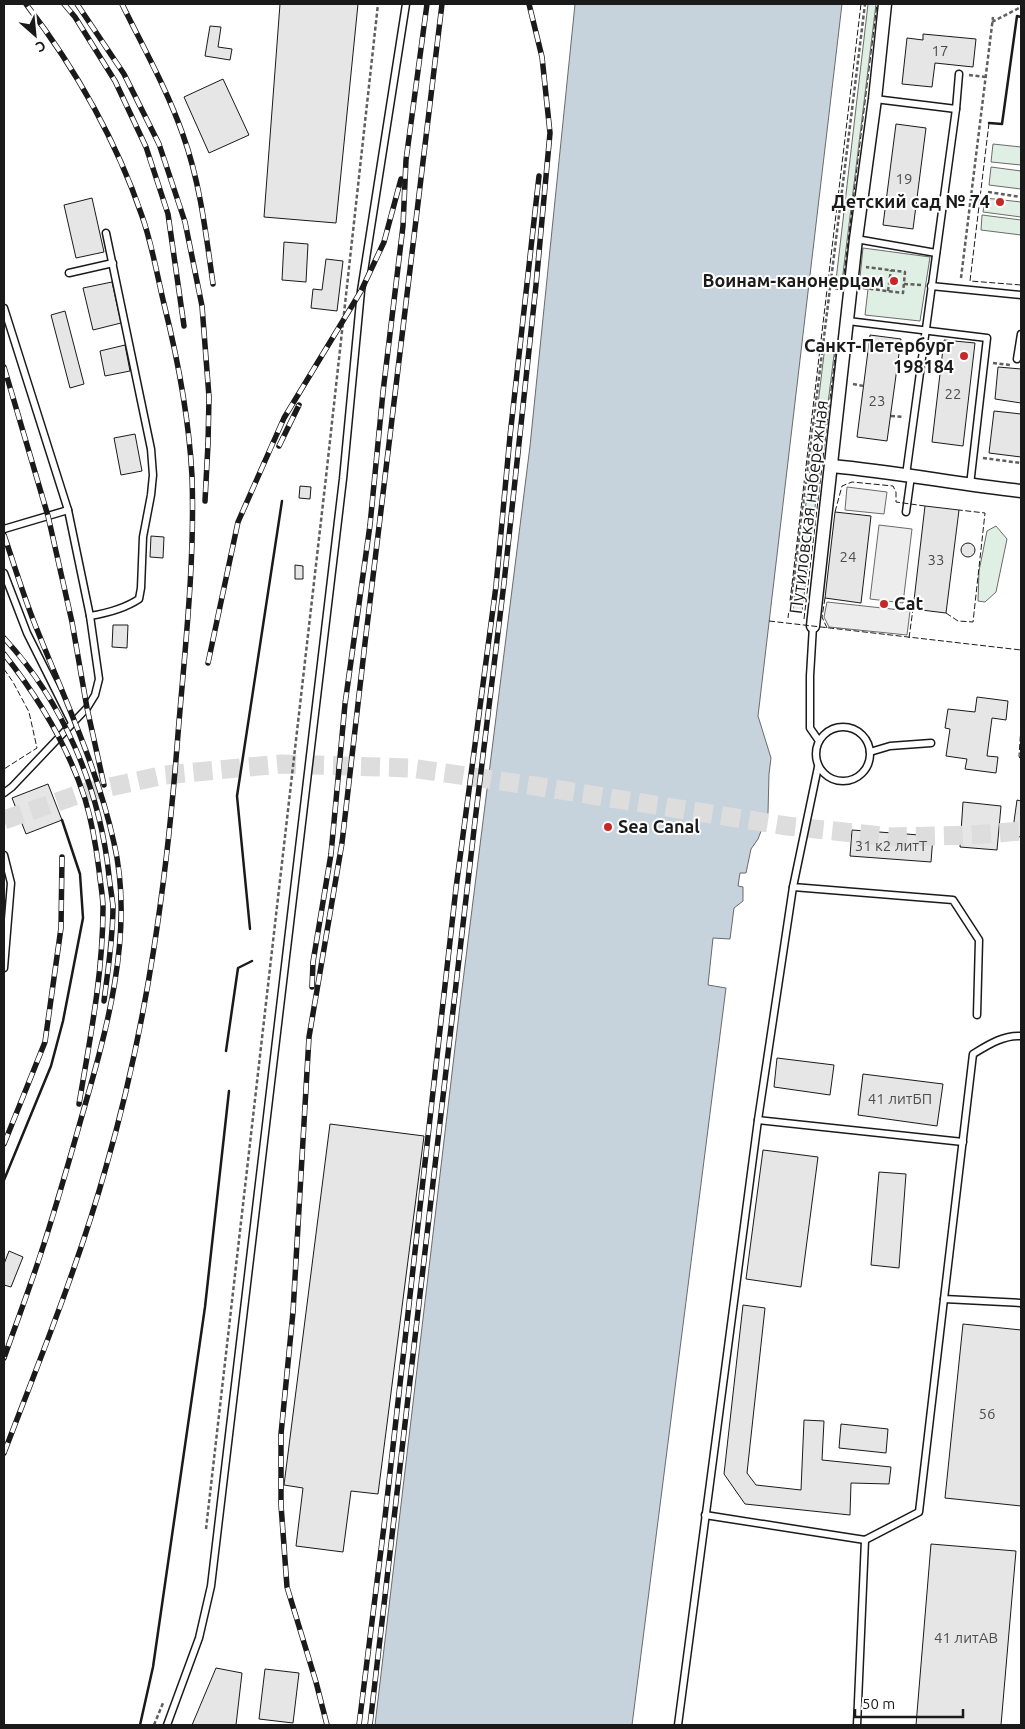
<svg xmlns="http://www.w3.org/2000/svg" width="1025" height="1729" viewBox="0 0 1025 1729" font-family="Ubuntu,sans-serif">
<style>
.green{fill:#e0efe3;stroke:#6a6a6a}
.parking{fill:#ededed;stroke:#6a6a6a}
.water{fill:#c6d2dc;stroke:#6a6a6a}
.building{fill:#e6e6e6;stroke:#1a1a1a}
.lines{fill:none;stroke-linecap:round;stroke-linejoin:round}
.secondary-tunnel{stroke:#ddd;stroke-width:19;stroke-dasharray:19 9;stroke-linecap:butt}
.lane-casing{stroke:#1a1a1a;stroke-width:9}
.street-casing{stroke:#1a1a1a;stroke-width:15}
.path{stroke:#5f5f5f;stroke-width:2.5;stroke-dasharray:4 2.5;stroke-linecap:butt}
.lane{stroke:#fff;stroke-width:6}
.street{stroke:#fff;stroke-width:12}
.rail-casing{stroke:#1a1a1a;stroke-width:5.5}
.rail{stroke:#fff;stroke-width:4;stroke-dasharray:11;stroke-linecap:butt}
.fence{stroke:#1a1a1a;stroke-width:1;stroke-dasharray:6 2.5;stroke-linecap:butt}
.wall{stroke:#1a1a1a;stroke-width:2.5}
.poi-dot{fill:#c62828;stroke:#fff;stroke-width:2}
.labels{text-anchor:middle;stroke-width:4;stroke-linejoin:round;paint-order:stroke}
.number-label{font-size:15px;fill:#4d4d4d}
.poi-label{font-size:18px;font-weight:bold;fill:#1a1a1a;stroke:#fff;text-anchor:end}
.street-label{font-size:18px;fill:#1a1a1a;stroke:#fff}
</style>
<rect width="100%" height="100%" fill="#fff"/>
<g class="green">
<path d="M 868,4 L 876,4 L 841,290 L 835,289 Z"/>
<path d="M 993,144 L 1021,147 L 1021,165 L 991,162 Z"/>
<path d="M 991,167 L 1021,171 L 1021,189 L 989,185 Z"/>
<path d="M 985,198 L 1021,202 L 1021,217 L 983,212 Z"/>
<path d="M 982,215 L 1021,220 L 1021,235 L 981,230 Z"/>
<path d="M 863,248 L 930,257 L 920,321 L 865,315 L 868,289 L 859,287 Z"/>
<path d="M 825,346 L 835,347 L 802,612 L 793,611 Z"/>
<path d="M 996,526 L 1007,539 L 996,592 L 985,602 L 978,601 L 979,571 L 987,531 Z"/>
</g>
<g class="parking">
<path d="M 847,487 L 887,492 L 884,514 L 845,510 Z"/>
<path d="M 879,525 L 912,529 L 903,603 L 870,599 Z"/>
<path d="M 827,602 L 910,611 L 907,635 L 829,627 L 824,617 Z"/>
</g>
<path class="water" d="M 575,4 L 842,4 L 758,716 L 771,758 L 769,774 L 768,813 L 758,839 L 751,849 L 746,873 L 740,873 L 738,886 L 743,887 L 743,901 L 734,908 L 730,939 L 713,938 L 708,985 L 726,988 L 632,1725 L 375,1725 L 461,997 L 530,446 Z"/>
<g class="building">
<path d="M 280,4 L 358,4 L 336,223 L 264,217 Z"/>
<path d="M 210,26 L 221,27 L 218,47 L 232,49 L 230,60 L 205,56 Z"/>
<path d="M 923,34 L 976,39 L 973,67 L 935,63 L 932,87 L 902,84 L 907,38 L 923,40 Z"/>
<path d="M 223,79 L 249,135 L 209,153 L 184,97 Z"/>
<path d="M 896,124 L 926,128 L 913,229 L 883,225 Z"/>
<path d="M 92,198 L 104,252 L 76,258 L 64,205 Z"/>
<path d="M 284,242 L 308,244 L 306,282 L 282,280 Z"/>
<path d="M 326,259 L 343,261 L 337,311 L 311,308 L 313,289 L 322,290 Z"/>
<path d="M 112,282 L 121,323 L 93,330 L 83,288 Z"/>
<path d="M 65,311 L 84,384 L 70,388 L 51,315 Z"/>
<path d="M 870,335 L 901,339 L 887,441 L 857,437 Z"/>
<path d="M 944,340 L 975,343 L 963,446 L 932,442 Z"/>
<path d="M 125,345 L 130,371 L 105,376 L 100,351 Z"/>
<path d="M 998,367 L 1021,369 L 1021,403 L 995,399 Z"/>
<path d="M 994,411 L 1021,414 L 1021,457 L 989,453 Z"/>
<path d="M 135,434 L 142,471 L 121,475 L 114,438 Z"/>
<path d="M 300,486 L 311,487 L 310,499 L 299,498 Z"/>
<path d="M 925,506 L 959,510 L 946,613 L 913,609 Z"/>
<path d="M 835,512 L 871,516 L 861,603 L 825,598 Z"/>
<path d="M 151,536 L 164,537 L 163,558 L 150,557 Z"/>
<circle cx="968" cy="550" r="7"/>
<path d="M 295,565 L 303,566 L 303,579 L 295,579 Z"/>
<path d="M 113,625 L 128,625 L 127,648 L 112,647 Z"/>
<path d="M 977,697 L 1008,701 L 1006,720 L 992,718 L 987,756 L 998,757 L 996,773 L 965,769 L 967,759 L 946,756 L 950,729 L 945,728 L 948,709 L 975,712 Z"/>
<path d="M 48,784 L 62,820 L 26,834 L 12,798 Z"/>
<path d="M 1017,800 L 1021,801 L 1021,837 L 1012,836 Z"/>
<path d="M 963,802 L 1001,806 L 997,850 L 960,847 Z"/>
<path d="M 852,830 L 933,836 L 931,862 L 850,856 Z"/>
<path d="M 777,1058 L 834,1065 L 830,1095 L 774,1087 Z"/>
<path d="M 863,1074 L 943,1084 L 937,1126 L 858,1115 Z"/>
<path d="M 330,1124 L 424,1136 L 378,1494 L 351,1491 L 343,1552 L 296,1546 L 303,1488 L 284,1485 Z"/>
<path d="M 763,1150 L 818,1157 L 801,1287 L 746,1279 Z"/>
<path d="M 879,1172 L 906,1174 L 899,1268 L 871,1265 Z"/>
<path d="M 9,1251 L 23,1257 L 11,1287 L 4,1285 L 4,1264 Z"/>
<path d="M 743,1305 L 765,1308 L 747,1473 L 756,1485 L 801,1490 L 804,1420 L 824,1421 L 822,1460 L 891,1467 L 889,1484 L 851,1483 L 850,1515 L 745,1504 L 724,1474 Z"/>
<path d="M 963,1324 L 1021,1330 L 1021,1506 L 945,1498 Z"/>
<path d="M 841,1424 L 888,1429 L 886,1453 L 839,1448 Z"/>
<path d="M 931,1544 L 1016,1551 L 1001,1725 L 916,1725 Z"/>
<path d="M 216,1668 L 242,1673 L 236,1725 L 192,1725 Z"/>
<path d="M 265,1669 L 299,1673 L 293,1723 L 259,1719 Z"/>
</g>
<g class="lines">
<path class="secondary-tunnel" d="M 4,820 L 86,792 L 165,775 L 281,764 L 411,768 L 535,786 L 787,826 L 891,837 L 972,835 L 1021,831"/>
<g class="lane-casing">
<g id="lane">
<path d="M 875,99 L 956,109"/>
<path d="M 856,239 L 936,253"/>
<path d="M 69,273 L 113,263"/>
<path d="M 931,286 L 1021,295"/>
<path d="M 4,308 L 68,510 L 90,616 L 99,679 L 95,695 L 87,708 L 12,787 L 4,793"/>
<path d="M 848,321 L 987,338 L 970,485"/>
<path d="M 1017,359 L 1021,334"/>
<path d="M 906,475 L 956,109 L 959,74"/>
<path d="M 906,512 L 911,476"/>
<path d="M 4,529 L 68,510"/>
<path d="M 4,573 L 27,633 L 72,723"/>
<path d="M 90,616 C 108,613 124,609 139,599 L 141,588 L 143,537 L 151,495 L 153,475 L 151,449 L 106,233"/>
<path d="M 813,626 L 810,676 L 810,728 L 819,741"/>
<circle cx="843" cy="754" r="27"/>
<path d="M 870,752 L 890,746 L 931,743"/>
<path d="M 818,767 L 793,887 L 953,900 L 979,940 L 977,1015"/>
<path d="M 4,855 L 11,883 L 4,968"/>
<path d="M 1021,1036 C 1003,1035 988,1045 973,1054 L 944,1299 L 1021,1303"/>
<path d="M 758,1120 L 963,1142"/>
<path d="M 705,1515 L 865,1540 L 919,1512 L 944,1299"/>
<path d="M 167,1725 L 199,1638 L 211,1586 L 343,479 L 361,291 L 406,4"/>
<path d="M 678,1725 L 758,1120 L 793,887"/>
<path d="M 857,1725 L 865,1540"/>
</g>
</g>
<g class="street-casing">
<g id="street">
<path d="M 832,466 C 895,472 958,484 1021,491"/>
<path d="M 813,626 L 856,239 L 875,99 L 885,4"/>
</g>
</g>
<g class="path">
<path d="M 992,22 L 1021,7"/>
<path d="M 969,75 L 985,77"/>
<path d="M 988,192 L 1021,197"/>
<path d="M 961,278 L 993,17"/>
<path d="M 904,284 L 922,285"/>
<path d="M 863,288 L 903,293 L 905,272 L 866,267"/>
<path d="M 888,291 L 891,270"/>
<path d="M 993,363 L 1010,365"/>
<path d="M 897,365 L 911,366"/>
<path d="M 853,384 L 864,386"/>
<path d="M 891,416 L 904,417"/>
<path d="M 983,458 L 1021,463"/>
<path d="M 790,613 L 865,4"/>
<path d="M 206,1529 L 326,477 L 378,4"/>
<path d="M 154,1725 L 163,1703"/>
</g>
<use href="#lane" class="lane"/>
<use href="#street" class="street"/>
<g class="rail-casing">
<g id="rail">
<path d="M 64,4 L 75,17 L 115,81 L 146,147 L 168,214 L 184,326"/>
<path d="M 77,4 L 124,74 L 159,144 L 185,222 L 202,306 L 209,397 L 208,444 L 205,501"/>
<path d="M 122,4 C 143,47 167,89 183,135 C 200,182 206,234 213,284"/>
<path d="M 4,367 L 48,516 L 72,622 L 87,708 L 104,785"/>
<path d="M 279,446 L 299,405"/>
<path d="M 4,535 C 15,567 25,601 38,632 C 66,702 98,770 114,843 C 135,933 106,1033 81,1119 C 68,1165 55,1211 40,1256 C 29,1290 16,1324 4,1358"/>
<path d="M 4,638 C 64,703 100,789 109,876 C 110,886 112,896 113,906 C 113,938 108,970 104,1001"/>
<path d="M 4,654 C 38,697 68,746 85,799 C 92,822 96,846 99,870 C 100,882 103,895 103,908 C 103,974 90,1039 79,1104"/>
<path d="M 208,663 L 238,522 L 284,418 L 361,291 L 384,242 L 401,179"/>
<path d="M 312,987 L 313,962 L 331,854 L 345,704 L 370,525 L 383,392 L 403,226 L 406,160 L 427,4"/>
<path d="M 4,1144 L 45,1042 L 61,928 L 62,857"/>
<path d="M 4,1453 C 40,1359 79,1264 106,1167 C 147,1026 167,880 178,734 C 185,648 195,563 192,476 C 189,419 178,360 164,304 C 157,275 152,244 142,216 C 116,140 75,68 26,4"/>
<path d="M 327,1725 L 316,1682 L 287,1587 L 281,1505 L 281,1434 L 293,1312 L 309,1037 L 342,843 L 365,643 L 442,4"/>
<path d="M 359,1725 L 384,1526 L 456,888 L 496,586 L 510,436 L 539,176"/>
<path d="M 370,1725 L 475,821 L 504,583 L 536,285 L 550,133 L 542,57 L 529,4"/>
</g>
</g>
<use href="#rail" class="rail"/>
<g class="fence">
<path d="M 989,123 L 970,281 L 1021,285"/>
<path d="M 842,291 L 877,4"/>
<path d="M 835,512 L 842,486 L 852,482 L 893,486 L 896,492 L 896,502 L 925,506"/>
<path d="M 825,598 L 822,617 L 827,628"/>
<path d="M 946,613 L 958,621 L 973,622 L 985,513 L 959,510"/>
<path d="M 788,618 L 861,4"/>
<path d="M 804,619 L 836,348"/>
<path d="M 769,621 L 1021,650"/>
<path d="M 909,638 L 913,609"/>
<path d="M 4,669 L 13,682 L 29,712 L 37,748 L 4,769"/>
<path d="M 1021,727 L 1019,756 L 1021,761"/>
</g>
<g class="wall">
<path d="M 989,123 L 1002,124 L 1017,16 L 1021,17"/>
<path d="M 250,929 L 237,796 L 282,501"/>
<path d="M 226,1051 L 238,968 L 252,961"/>
<path d="M 4,1180 L 51,1066 L 63,1021 L 83,918 L 80,874 L 62,820"/>
<path d="M 140,1725 L 153,1667 L 205,1307 L 229,1091"/>
</g>
</g>
<g class="poi-dot">
<circle cx="1000" cy="202" r="5"/>
<circle cx="894" cy="281" r="5"/>
<circle cx="964" cy="356" r="5"/>
<circle cx="884" cy="604" r="5"/>
<circle cx="608" cy="827" r="5"/>
</g>
<g class="labels">
<g class="number-label">
<text x="940" y="56">17</text>
<text x="904" y="184">19</text>
<text x="953" y="399">22</text>
<text x="877" y="406">23</text>
<text x="848" y="562">24</text>
<text x="936" y="565">33</text>
<text x="891" y="851">31 к2 литТ</text>
<text x="900" y="1104">41 литБП</text>
<text x="987" y="1419">56</text>
<text x="966" y="1643">41 литАВ</text>
</g>
<g class="poi-label">
<text x="990" y="208">Детский сад № 74</text>
<text x="884" y="287">Воинам-канонерцам</text>
<text x="954" y="352">Санкт-Петербург<tspan x="954" dy="21">198184</tspan></text>
<text x="894" y="610" text-anchor="start">Cat</text>
<text x="618" y="833" text-anchor="start">Sea Canal</text>
</g>
<g class="street-label">
<text transform="translate(809 507) rotate(-83)" y="6">Путиловская набережная</text>
</g>
</g>
<rect width="1025" height="1729" fill="none" stroke="#1a1a1a" stroke-width="10"/>
<g transform="translate(35 35) rotate(153)" stroke="#ffffff" stroke-width="4" paint-order="stroke">
<path d="M0-4L9 19L0 12L-9 19Z" fill="#1a1a1a"/>
<text y="-8" font-size="14" font-weight="bold" text-anchor="middle" fill="#1a1a1a">С</text>
</g>
<path d="M855 1709v8h108v-8" fill="none" stroke="#1a1a1a" stroke-width="2.5"/>
<text x="862" y="1709" font-size="15" fill="#1a1a1a" stroke="#ffffff" stroke-width="4" paint-order="stroke">50 m</text>
</svg>
